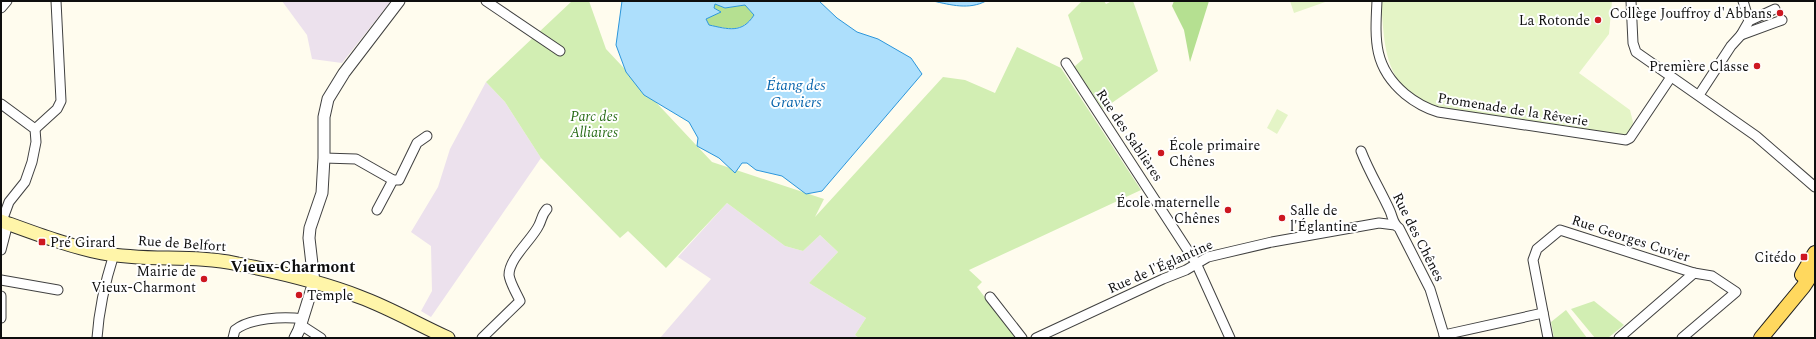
<svg xmlns="http://www.w3.org/2000/svg" width="1816" height="339" viewBox="0 0 1816 339" font-family="Spectral,serif">
<style>
.industrial{fill:#ece1ed}
.green{fill:#d2eeb3}
.forest{fill:#b5e091}
.pitch{fill:#e4f4c6}
.water{fill:#addffc;stroke:#2c96db;fill-rule:evenodd}
.lines{fill:none;stroke-linecap:round;stroke-linejoin:round}
.minor-casing{stroke:#414141;stroke-width:11}
.tertiary-casing{stroke:#414141;stroke-width:13}
.secondary-casing{stroke:#303030;stroke-width:15}
.primary-casing{stroke:#1f1f1f;stroke-width:16}
.minor{stroke:#fff;stroke-width:9}
.tertiary{stroke:#fff;stroke-width:11}
.secondary{stroke:#fff5a9;stroke-width:13}
.primary{stroke:#ffd85e;stroke-width:14}
.poi-dot{fill:#cd1720;stroke:#fff;stroke-width:1.5}
.labels{text-anchor:middle;stroke-width:4;stroke-linejoin:round;paint-order:stroke}
.poi-label{font-size:14px;fill:#0e0e0e;stroke:#fff;text-anchor:end}
.street-label{font-size:14px;fill:#0e0e0e;stroke:#fff}
.park-label{font-size:14px;font-style:italic;fill:#296d17;stroke:#fff}
.water-label{font-size:15px;font-style:italic;fill:#0a66ad;stroke:#fff}
.quarter-label{font-size:16px;font-weight:bold;fill:#0e0e0e;stroke:#fff}
</style>
<rect width="100%" height="100%" fill="#fffcee"/>
<g class="industrial">
<path d="M 282,1 L 391,1 L 342,63 L 312,59 L 307,35 Z"/>
<path d="M 486,82 L 505,102 L 541,158 L 431,317 L 421,311 L 432,291 L 431,246 L 411,232 L 438,187 L 450,149 Z"/>
<path d="M 727,203 L 785,246 L 803,251 L 820,235 L 838,252 L 809,283 L 866,318 L 855,335 L 859,338 L 660,338 L 711,279 L 678,257 Z"/>
</g>
<g class="green">
<path d="M 572,1 L 589,1 L 606,49 L 712,162 L 824,199 L 815,217 L 943,77 L 965,80 L 995,93 L 1017,47 L 1061,68 L 1141,190 L 969,270 L 982,282 L 977,287 L 1016,338 L 859,338 L 855,335 L 866,318 L 809,283 L 838,252 L 820,235 L 803,251 L 785,246 L 727,203 L 666,268 L 628,231 L 620,238 L 541,158 L 505,102 L 486,82 Z"/>
<path d="M 1082,1 L 1104,1 L 1106,4 L 1112,1 L 1133,1 L 1158,71 L 1103,109 L 1074,67 L 1083,59 L 1068,15 Z"/>
<path d="M 1594,301 L 1624,325 L 1608,338 L 1595,338 L 1571,309 Z"/>
<path d="M 1566,310 L 1587,338 L 1554,338 L 1551,322 Z"/>
</g>
<g class="forest">
<path d="M 1174,1 L 1209,1 L 1190,62 L 1184,30 L 1172,6 Z"/>
<path d="M 715,4 L 725,8 L 745,5 L 754,15 C 742,33 728,29 709,25 L 706,19 L 721,12 L 714,8 Z"/>
</g>
<g class="pitch">
<path d="M 1290,1 L 1328,1 L 1294,13 Z"/>
<path d="M 1381,1 L 1612,1 L 1609,34 L 1579,73 L 1630,110 L 1633,122 L 1632,129 L 1625,136 L 1438,108 C 1384,88 1385,51 1381,1 Z"/>
<path d="M 1277,109 L 1288,115 L 1277,134 L 1267,128 Z"/>
</g>
<g class="water">
<path d="M 622,1 L 819,1 L 837,18 L 857,32 L 878,39 L 911,58 L 922,74 L 822,191 L 806,194 L 782,176 L 756,170 L 747,163 L 742,163 L 735,173 L 719,158 L 697,146 L 698,138 L 689,122 L 644,95 L 626,72 L 616,45 ZM 715,4 L 725,8 L 745,5 L 754,15 C 742,34 728,29 709,25 L 706,19 L 721,12 L 714,8 Z"/>
<path d="M 933,1 L 986,1 C 969,10 951,5 933,1 Z"/>
</g>
<g class="lines">
<g class="minor-casing">
<g id="minor">
<path d="M 486,1 L 560,51"/>
<path d="M 1377,1 C 1375,40 1373,67 1405,94 C 1416,103 1425,108 1438,112 L 1626,140 L 1630,138 L 1671,77"/>
<path d="M 1631,1 L 1633,43 L 1636,52 L 1756,136 L 1815,187"/>
<path d="M 1743,1 L 1749,21"/>
<path d="M 1,8 L 7,1"/>
<path d="M 1741,35 L 1749,21 L 1775,9"/>
<path d="M 1066,63 L 1196,263 L 1230,338"/>
<path d="M 1699,95 L 1731,46 L 1741,35 L 1782,20"/>
<path d="M 1,104 L 35,129 L 36,142 L 32,162 L 25,182 L 9,202 L 2,221"/>
<path d="M 35,129 L 57,109 L 61,101 L 56,1"/>
<path d="M 1361,151 C 1369,172 1381,191 1390,211 C 1393,218 1393,224 1399,228 L 1430,289 L 1445,338"/>
<path d="M 324,158 L 356,159 L 393,180 L 399,180 L 417,143 L 427,136"/>
<path d="M 377,210 L 393,180"/>
<path d="M 1,250 L 8,223"/>
<path d="M 1,280 L 58,290"/>
<path d="M 1,296 L 1,318"/>
<path d="M 990,297 L 1022,338"/>
<path d="M 301,325 L 321,338"/>
<path d="M 1444,335 L 1543,313"/>
<path d="M 97,338 C 99,309 105,282 114,254"/>
<path d="M 233,338 L 235,330 C 250,318 284,316 303,319"/>
<path d="M 482,338 L 520,301 C 517,294 510,283 509,275 C 509,258 532,240 539,225 C 542,219 542,214 547,209"/>
<path d="M 1036,338 L 1163,279 L 1186,270 L 1208,257 L 1272,242 L 1379,223 L 1395,225"/>
<path d="M 1548,338 L 1533,260 L 1537,249 L 1560,230 L 1694,273 L 1712,276 L 1736,292 L 1682,338"/>
<path d="M 1619,338 L 1694,273"/>
</g>
</g>
<g class="tertiary-casing">
<path id="tertiary" d="M 295,338 L 299,330 L 314,282 L 309,238 L 310,228 L 322,193 L 324,158 L 324,117 L 328,99 L 344,73 L 399,1"/>
</g>
<g class="secondary-casing">
<path id="secondary" d="M 1,221 C 34,233 68,246 102,253 C 147,262 193,254 238,264 C 279,272 321,282 360,297 C 390,308 419,325 448,338"/>
</g>
<g class="primary-casing">
<g id="primary">
<path d="M 1802,275 L 1815,253"/>
<path d="M 1761,338 L 1803,287 L 1815,269"/>
</g>
</g>
<use href="#minor" class="minor"/>
<use href="#tertiary" class="tertiary"/>
<use href="#secondary" class="secondary"/>
<use href="#primary" class="primary"/>
</g>
<g class="poi-dot">
<circle cx="1780" cy="13" r="4"/>
<circle cx="1598" cy="20" r="4"/>
<circle cx="1757" cy="66" r="4"/>
<circle cx="1161" cy="153" r="4"/>
<circle cx="1228" cy="210" r="4"/>
<circle cx="1282" cy="218" r="4"/>
<rect x="38" y="238" width="8" height="8" rx="2"/>
<rect x="1800" y="253" width="8" height="8" rx="2"/>
<circle cx="204" cy="279" r="4"/>
<circle cx="299" cy="295" r="4"/>
</g>
<g class="labels">
<g class="poi-label">
<text x="1772" y="18">Collège Jouffroy d'Abbans</text>
<text x="1590" y="25">La Rotonde</text>
<text x="1749" y="71">Première Classe</text>
<text x="1169" y="150" text-anchor="start">École primaire<tspan x="1169" dy="16">Chênes</tspan></text>
<text x="1220" y="207">École maternelle<tspan x="1220" dy="16">Chênes</tspan></text>
<text x="1290" y="215" text-anchor="start">Salle de<tspan x="1290" dy="16">l'Églantine</tspan></text>
<text x="50" y="247" text-anchor="start">Pré Girard</text>
<text x="1796" y="262">Citédo</text>
<text x="196" y="276">Mairie de<tspan x="196" dy="16">Vieux-Charmont</tspan></text>
<text x="307" y="300" text-anchor="start">Temple</text>
</g>
<g class="street-label">
<text transform="translate(1513 109) rotate(9)" y="5">Promenade de la Rêverie</text>
<text transform="translate(1130 135) rotate(56)" y="5">Rue des Sablières</text>
<text transform="translate(1419 237) rotate(63)" y="5">Rue des Chênes</text>
<text transform="translate(1631 238) rotate(18)" y="5">Rue Georges Cuvier</text>
<text transform="translate(182 243) rotate(4)" y="5">Rue de Belfort</text>
<text transform="translate(1160 266) rotate(-24)" y="5">Rue de l'Églantine</text>
</g>
<g class="park-label">
<text x="594" y="121">Parc des<tspan x="594" dy="16">Alliaires</tspan></text>
</g>
<g class="water-label">
<text x="796" y="90">Étang des<tspan x="796" dy="17">Graviers</tspan></text>
</g>
<g class="quarter-label">
<text x="293" y="272">Vieux-Charmont</text>
</g>
</g>
<rect width="1816" height="339" fill="none" stroke="#0e0e0e" stroke-width="4"/>
</svg>
